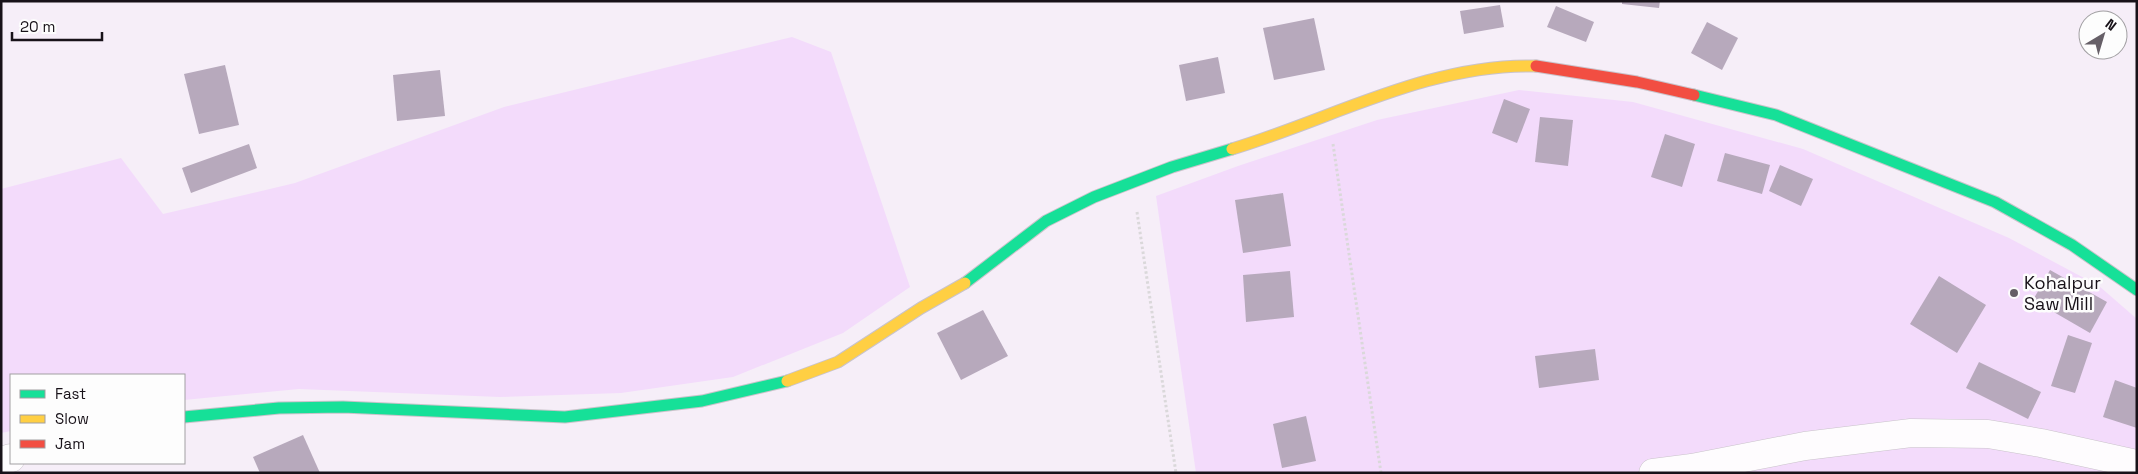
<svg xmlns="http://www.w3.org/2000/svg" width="2138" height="474" viewBox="0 0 2138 474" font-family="'Space Grotesk',sans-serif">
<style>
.green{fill:#f3dbfb}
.building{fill:#b7a9bc}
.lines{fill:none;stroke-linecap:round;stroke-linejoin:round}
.street-casing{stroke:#c9c3ca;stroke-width:29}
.fast-casing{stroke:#c9c3ca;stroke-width:13}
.slow-casing{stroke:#c9c3ca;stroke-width:13}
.jam-casing{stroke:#c9c3ca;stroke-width:13}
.path{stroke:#dad8da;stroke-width:3;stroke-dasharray:2.5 2.5;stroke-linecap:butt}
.street{stroke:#fefcfe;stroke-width:28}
.fast{stroke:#16e098;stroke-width:11}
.slow{stroke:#ffcf43;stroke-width:11}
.jam{stroke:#f24e42;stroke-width:11}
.poi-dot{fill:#665f67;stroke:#fdfdfd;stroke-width:2}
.labels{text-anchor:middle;stroke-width:5;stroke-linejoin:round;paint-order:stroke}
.poi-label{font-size:18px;fill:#181219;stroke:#fdfdfd;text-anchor:start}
</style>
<rect width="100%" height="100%" fill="#f6eef8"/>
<g class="green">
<path d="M 792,37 L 831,52 L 910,287 L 843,333 L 733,377 L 621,393 L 500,397 L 299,389 L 184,400 L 184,375 L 11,375 L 11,431 L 1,433 L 1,189 L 121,158 L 163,214 L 295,183 L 504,107 Z"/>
<path d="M 1519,90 L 1633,102 L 1803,149 L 2009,238 L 2099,286 L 2137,319 L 2137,473 L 1196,473 L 1156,196 L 1238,166 L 1377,120 Z"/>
</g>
<g class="building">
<path d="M 1622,1 L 1660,1 L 1659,8 L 1622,4 Z"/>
<path d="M 1500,5 L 1504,27 L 1464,34 L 1460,11 Z"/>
<path d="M 1556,6 L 1594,22 L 1586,42 L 1547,27 Z"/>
<path d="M 1314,18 L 1325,70 L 1274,80 L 1263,28 Z"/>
<path d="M 1707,22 L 1738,38 L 1722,70 L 1691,53 Z"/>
<path d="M 1218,57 L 1225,93 L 1186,101 L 1179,65 Z"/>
<path d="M 225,65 L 239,125 L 199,134 L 184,74 Z"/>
<path d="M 440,70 L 445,116 L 397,121 L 393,75 Z"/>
<path d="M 1504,99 L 1530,109 L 1517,143 L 1492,133 Z"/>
<path d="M 1540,117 L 1573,120 L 1568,166 L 1535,162 Z"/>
<path d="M 1665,134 L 1695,144 L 1682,187 L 1651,177 Z"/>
<path d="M 249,144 L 257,168 L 191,193 L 182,168 Z"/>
<path d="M 1725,153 L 1770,165 L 1762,194 L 1717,181 Z"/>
<path d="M 1780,165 L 1813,179 L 1801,206 L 1769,191 Z"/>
<path d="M 1283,193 L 1291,246 L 1243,253 L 1235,200 Z"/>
<path d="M 2050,270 L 2107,302 L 2090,333 L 2033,300 Z"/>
<path d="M 1290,271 L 1294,317 L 1246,322 L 1243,275 Z"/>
<path d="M 1939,276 L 1986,305 L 1957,353 L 1910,324 Z"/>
<path d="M 983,310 L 1008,356 L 961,380 L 937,333 Z"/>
<path d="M 2068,335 L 2092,343 L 2075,393 L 2051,386 Z"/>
<path d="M 1595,349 L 1599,380 L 1539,388 L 1535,356 Z"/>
<path d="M 1979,362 L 2041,392 L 2028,419 L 1966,388 Z"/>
<path d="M 2115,380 L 2137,388 L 2137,428 L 2103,417 Z"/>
<path d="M 1306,416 L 1316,461 L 1282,468 L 1273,424 Z"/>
<path d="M 303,435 L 320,473 L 260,473 L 253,457 Z"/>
</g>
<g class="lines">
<g class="street-casing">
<g id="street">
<path d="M 1,461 L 11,458"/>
<path d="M 1653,473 L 1692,468 L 1805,446 L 1911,433 L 1988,434 L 2041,443 L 2137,464"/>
</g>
</g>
<g class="fast-casing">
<g id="fast">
<path d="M 1694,95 L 1776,115 L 1995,202 L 2072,245 L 2137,290"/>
<path d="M 965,283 L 1046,221 L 1094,197 L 1172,167 L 1232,149"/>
<path d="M 184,417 L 279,408 L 343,407 L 565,417 L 702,401 L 787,381"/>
</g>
</g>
<g class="slow-casing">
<g id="slow">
<path d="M 1232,149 C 1332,119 1429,63 1536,66"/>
<path d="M 787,381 L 838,362 L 921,308 L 965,283"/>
</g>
</g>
<g class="jam-casing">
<path id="jam" d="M 1536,66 L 1637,82 L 1694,95"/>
</g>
<g class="path">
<path d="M 1333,144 L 1381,473"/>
<path d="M 1137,212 L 1176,473"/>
</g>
<use href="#street" class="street"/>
<use href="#fast" class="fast"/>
<use href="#slow" class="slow"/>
<use href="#jam" class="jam"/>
</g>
<circle class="poi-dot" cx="2014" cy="293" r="5"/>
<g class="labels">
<g class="poi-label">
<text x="2024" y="289">Kohalpur<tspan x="2024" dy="21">Saw Mill</tspan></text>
</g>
</g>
<rect width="2138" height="474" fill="none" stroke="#181219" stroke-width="5"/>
<rect x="10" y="374" width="175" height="90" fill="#fdfdfd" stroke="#a19fa2"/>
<rect x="20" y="390" width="25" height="8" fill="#16e098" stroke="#a19fa2"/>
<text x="55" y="399" font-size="15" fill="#181219">Fast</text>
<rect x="20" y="415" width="25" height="8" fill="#ffcf43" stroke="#a19fa2"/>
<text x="55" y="424" font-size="15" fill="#181219">Slow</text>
<rect x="20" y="440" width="25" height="8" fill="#f24e42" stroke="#a19fa2"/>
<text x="55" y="449" font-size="15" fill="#181219">Jam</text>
<g transform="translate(2103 35) rotate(38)"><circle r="24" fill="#fdfdfd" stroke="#a19fa2"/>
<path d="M0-4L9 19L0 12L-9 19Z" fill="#665f67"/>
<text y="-8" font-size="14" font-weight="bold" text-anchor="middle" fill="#181219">N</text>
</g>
<path d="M12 32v8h90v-8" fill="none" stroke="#181219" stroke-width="2.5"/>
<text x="20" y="32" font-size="15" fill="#181219" stroke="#fdfdfd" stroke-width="4" paint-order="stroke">20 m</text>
</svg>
